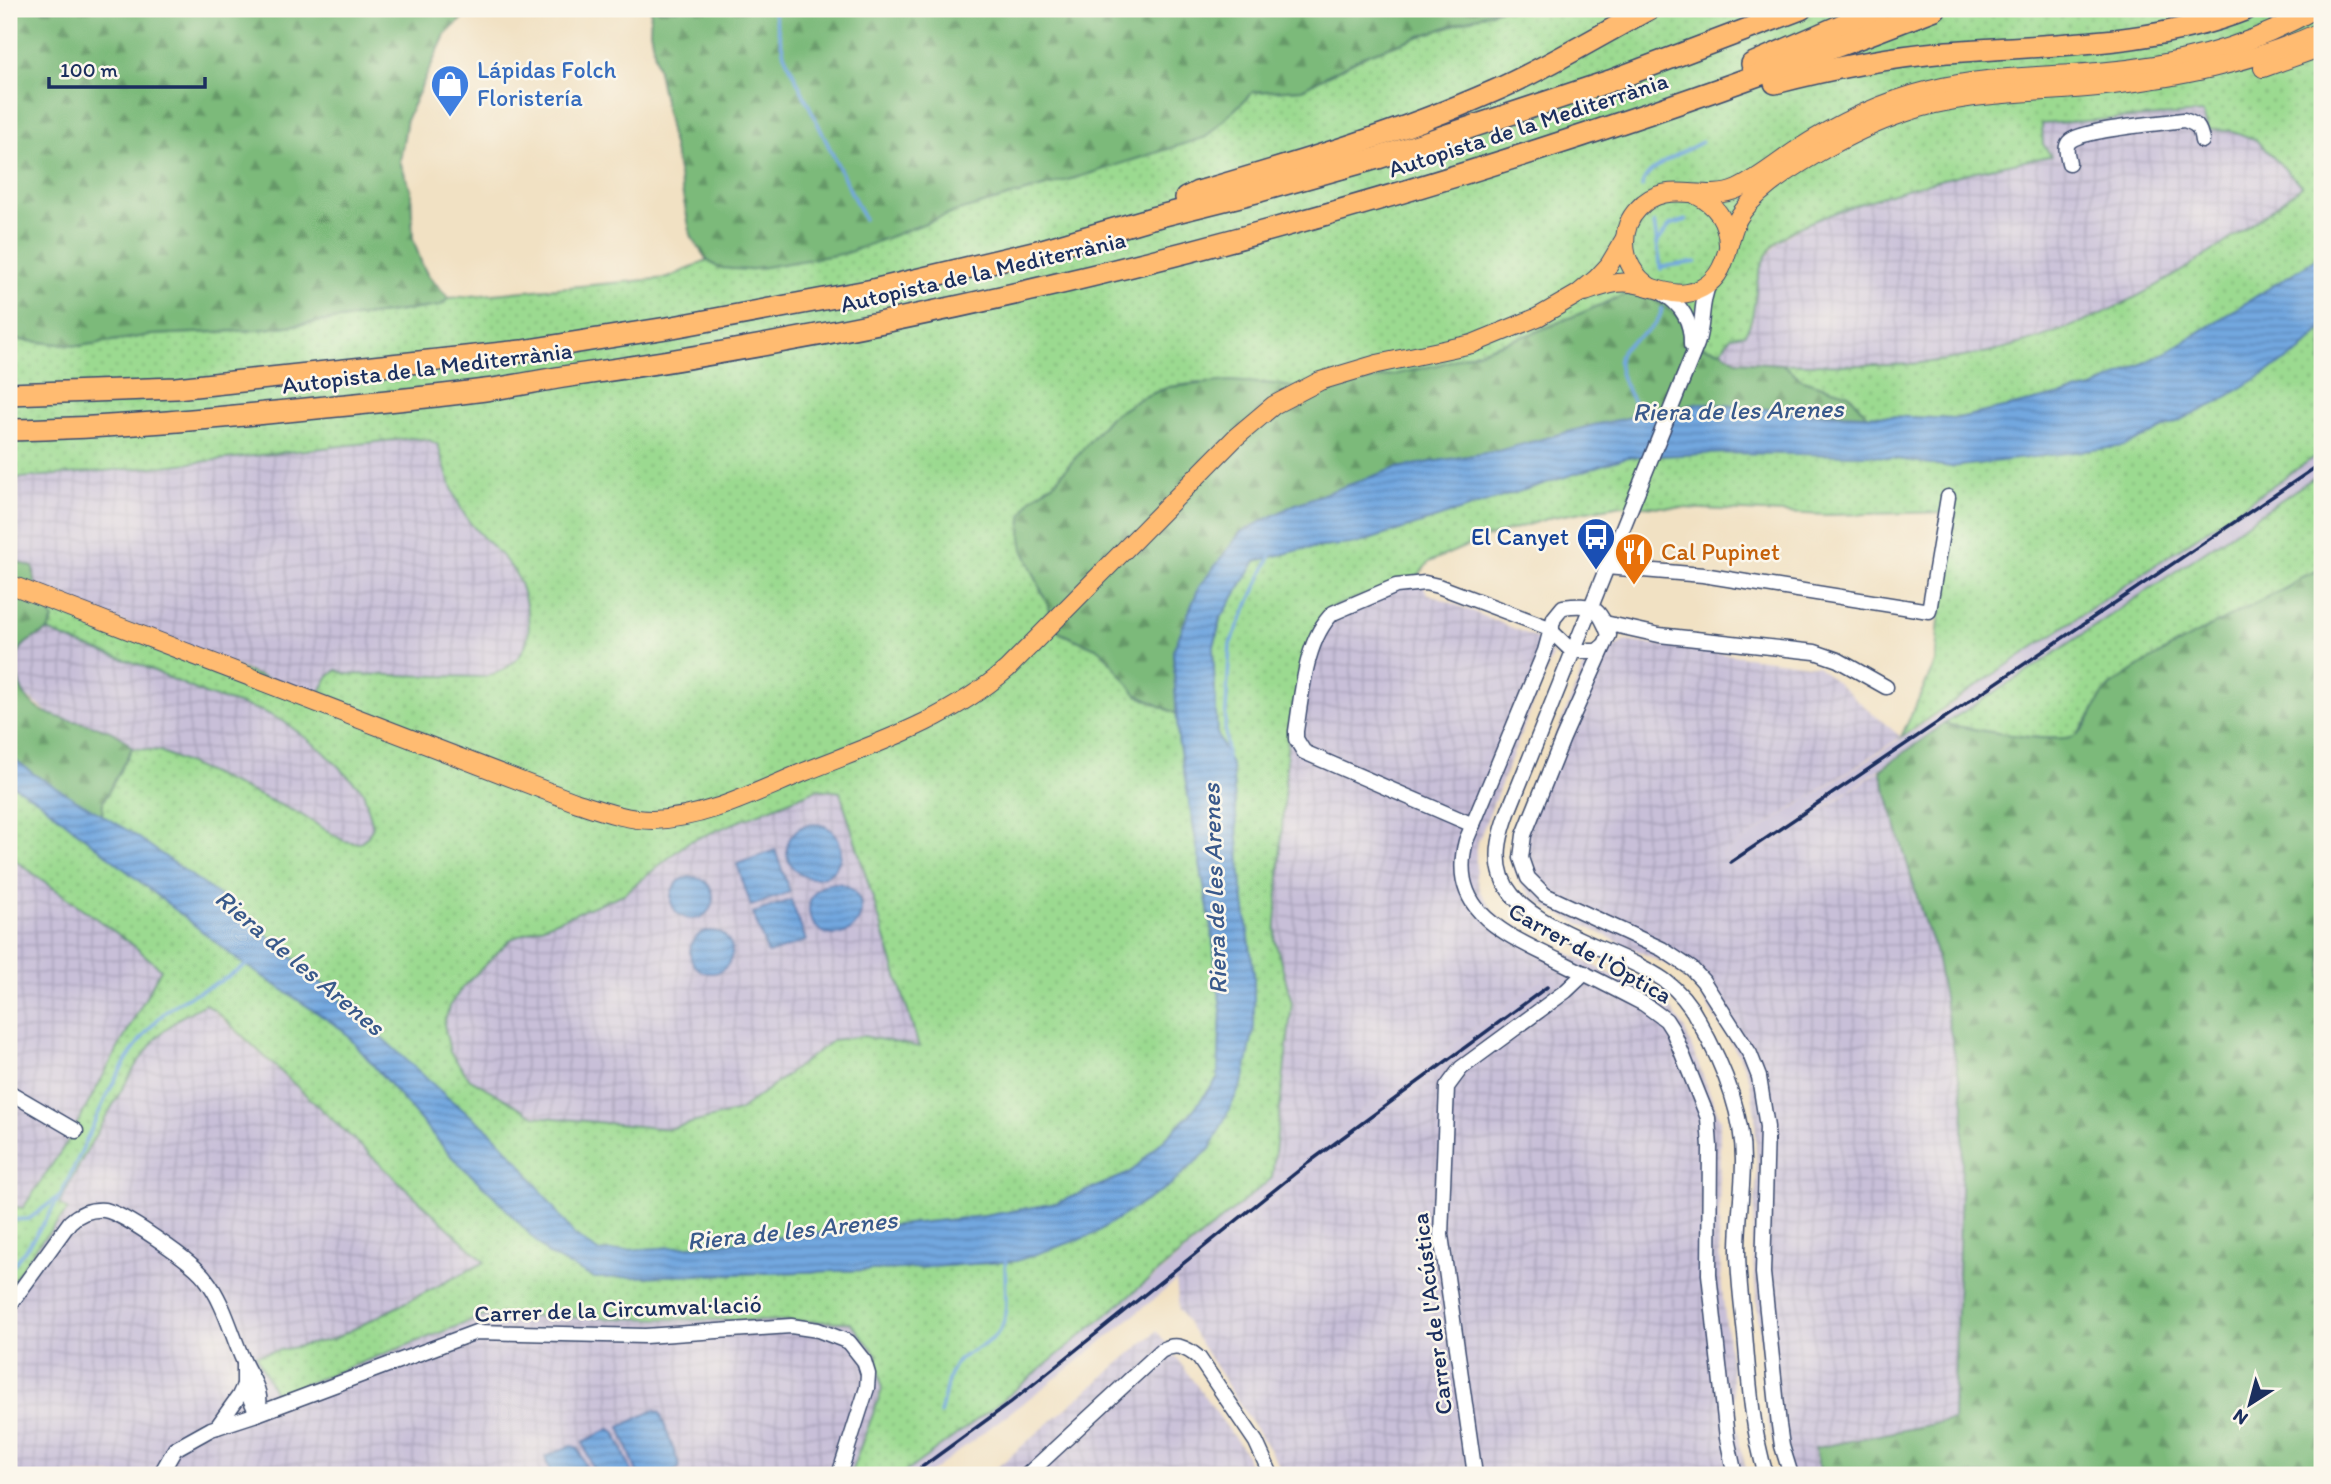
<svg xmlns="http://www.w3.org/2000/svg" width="2331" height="1484" viewBox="0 0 2331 1484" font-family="Itim,sans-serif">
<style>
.industrial{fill:url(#industrial-grid)}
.railway{fill:#c8bfd8}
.grass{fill:url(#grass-dots);stroke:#5b8477;stroke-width:2;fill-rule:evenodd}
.forest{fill:url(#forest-firs);stroke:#4c746c;stroke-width:2}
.water{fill:url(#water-rules);stroke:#466b9e;stroke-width:2}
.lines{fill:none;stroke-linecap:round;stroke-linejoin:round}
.stream{stroke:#72a7df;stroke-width:3.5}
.minor-casing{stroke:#3b4a6d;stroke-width:17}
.major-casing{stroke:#3b4a6d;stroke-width:20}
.highway-casing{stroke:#3b4a6d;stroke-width:24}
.minor{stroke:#fff;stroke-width:14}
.major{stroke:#ffbb71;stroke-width:18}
.highway{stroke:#ffbb71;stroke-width:21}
.rail{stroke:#1b2f5e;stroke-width:3.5}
.labels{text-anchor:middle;stroke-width:5;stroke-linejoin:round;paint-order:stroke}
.shop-label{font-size:24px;fill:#366cbe;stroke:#fbf7ec;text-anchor:start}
.street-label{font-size:24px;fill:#1b2f5e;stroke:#fbf7ec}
.transit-label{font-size:24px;fill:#164399;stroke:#fbf7ec;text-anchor:end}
.food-label{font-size:24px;fill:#c56008;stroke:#fbf7ec;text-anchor:start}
.water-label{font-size:26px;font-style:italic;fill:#39598b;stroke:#fbf7ec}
</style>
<defs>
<pattern id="industrial-grid" width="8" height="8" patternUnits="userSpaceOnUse" patternTransform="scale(1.75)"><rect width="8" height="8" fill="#c8bfd8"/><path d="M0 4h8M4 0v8" fill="none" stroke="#aba4bc"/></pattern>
<pattern id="grass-dots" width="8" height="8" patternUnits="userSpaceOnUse" patternTransform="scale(1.75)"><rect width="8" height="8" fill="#9bda90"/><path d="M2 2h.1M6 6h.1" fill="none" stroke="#85bb7f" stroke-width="1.8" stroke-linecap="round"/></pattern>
<pattern id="forest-firs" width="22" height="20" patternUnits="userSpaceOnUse" patternTransform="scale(1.75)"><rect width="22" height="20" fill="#7cba7a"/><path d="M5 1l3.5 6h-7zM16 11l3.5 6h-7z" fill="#659867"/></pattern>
<pattern id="water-rules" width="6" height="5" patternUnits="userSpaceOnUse" patternTransform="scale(1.75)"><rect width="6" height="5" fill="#72a7df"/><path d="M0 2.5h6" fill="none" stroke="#5d88b8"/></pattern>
</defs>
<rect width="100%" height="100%" fill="#fbf7ec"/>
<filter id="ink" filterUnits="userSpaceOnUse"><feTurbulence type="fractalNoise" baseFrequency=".0143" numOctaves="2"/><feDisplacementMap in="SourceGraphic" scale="14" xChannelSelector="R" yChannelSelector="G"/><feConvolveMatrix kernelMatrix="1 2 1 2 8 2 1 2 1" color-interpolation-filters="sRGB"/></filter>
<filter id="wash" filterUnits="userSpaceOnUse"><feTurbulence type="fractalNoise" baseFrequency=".00686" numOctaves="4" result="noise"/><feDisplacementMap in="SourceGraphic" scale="28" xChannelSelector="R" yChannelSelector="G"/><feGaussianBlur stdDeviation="1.57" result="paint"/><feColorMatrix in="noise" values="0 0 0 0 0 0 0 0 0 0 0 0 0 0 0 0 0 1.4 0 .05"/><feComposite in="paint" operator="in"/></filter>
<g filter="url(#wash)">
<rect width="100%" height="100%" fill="#f1e1c3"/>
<g class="industrial">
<path d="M 2203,113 L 2208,130 L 2233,131 L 2256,140 L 2302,186 L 2210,255 L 2140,297 L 2043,338 L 1994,352 L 1953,359 L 1908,364 L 1782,364 L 1738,361 L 1721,351 L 1731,336 L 1752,323 L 1754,289 L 1764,260 L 1781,240 L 1806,224 L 1886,193 L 1933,180 L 2050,156 L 2043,144 L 2042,124 Z"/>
<path d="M 412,438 L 429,440 L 438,445 L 460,507 L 470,523 L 508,563 L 521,585 L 529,615 L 528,639 L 517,661 L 507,669 L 496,674 L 484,677 L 346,674 L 337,670 L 328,677 L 317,697 L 36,588 L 33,567 L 9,559 L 9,479 L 164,466 Z"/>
<path d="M 1418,576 L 1427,593 L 1535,637 L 1552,656 L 1476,847 L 1476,877 L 1480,892 L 1499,918 L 1656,997 L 1672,1010 L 1684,1028 L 1720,1119 L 1719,1245 L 1722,1289 L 1740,1447 L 1748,1475 L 1283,1475 L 1281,1468 L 1179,1310 L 1176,1281 L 1361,1130 L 1551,994 L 1541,978 L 1272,1178 L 1292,1003 L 1275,940 L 1288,736 L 1304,656 L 1319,621 L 1327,609 Z"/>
<path d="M 48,631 L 81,645 L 141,665 L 207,695 L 262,711 L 283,721 L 323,751 L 363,791 L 373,826 L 368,836 L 359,843 L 344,841 L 298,813 L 188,763 L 160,751 L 132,748 L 117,733 L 54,717 L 25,695 L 20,685 L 16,661 L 19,650 L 26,642 Z"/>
<path d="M 1625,641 L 1817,666 L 1901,737 L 1722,854 L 1736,869 L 1880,770 L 1924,921 L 1935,950 L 1964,1104 L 1953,1420 L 1815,1448 L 1821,1475 L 1781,1475 L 1768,1421 L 1754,1271 L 1752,1237 L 1757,1177 L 1755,1116 L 1750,1080 L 1739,1055 L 1696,988 L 1684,976 L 1670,966 L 1549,909 L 1531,896 L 1520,883 L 1514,868 L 1512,843 L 1584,667 Z"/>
<path d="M 818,789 L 840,792 L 919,1047 L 863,1036 L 833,1040 L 739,1111 L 668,1129 L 534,1116 L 469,1078 L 450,1052 L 444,1024 L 450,1005 L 463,987 L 511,939 L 624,894 L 688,842 Z"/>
<path d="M 9,856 L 133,945 L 161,969 L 69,1139 L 23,1208 L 9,1206 Z"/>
<path d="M 205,1003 L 486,1263 L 334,1339 L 256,1355 L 276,1395 L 484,1316 L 851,1322 L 877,1355 L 882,1390 L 850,1475 L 9,1475 L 9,1287 L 38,1245 L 67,1210 L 59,1204 L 88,1148 L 136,1065 L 157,1037 L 179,1018 Z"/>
<path d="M 1157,1331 L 1245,1452 L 1252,1475 L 988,1475 Z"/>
</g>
<g class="railway">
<path d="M 2322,452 L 2322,472 L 2027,672 L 1944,724 L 1736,869 L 1722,854 L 1931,719 L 2073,619 Z"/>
<path d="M 1541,978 L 1551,994 L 1361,1130 L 1072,1366 L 927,1475 L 900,1475 L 1162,1271 L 1272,1178 Z"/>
</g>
<g class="grass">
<path d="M 1500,9 L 2322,9 L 2322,252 L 2314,260 L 2169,351 L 2093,388 L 1954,419 L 1867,415 L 1849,394 L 1803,380 L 1782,364 C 1825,363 1868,367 1910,364 C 2066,351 2182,280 2302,186 L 2256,140 L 2233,131 L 2208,130 L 2203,113 L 2042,124 L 2043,144 L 2051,156 C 1978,169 1909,185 1840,211 C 1815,220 1788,228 1771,249 C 1749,277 1761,308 1745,334 L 1731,336 L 1721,351 L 1687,343 L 1533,333 L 1441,364 L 1319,392 L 1262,383 L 1198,383 L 1169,387 L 1141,398 L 1109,418 L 1055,482 L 1045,488 L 1023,549 L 1060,633 L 1101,650 L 1137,695 L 1177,714 L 1178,739 L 1212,931 L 1221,1010 L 1218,1078 L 1190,1114 L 1130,1173 L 1057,1203 L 985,1216 L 706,1245 L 598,1252 L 574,1235 L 520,1163 L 491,1132 L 448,1098 L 235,907 L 132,833 L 102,816 L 103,802 L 132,748 L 160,751 L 298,813 L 344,841 L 359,843 L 368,836 L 373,826 L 363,791 L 323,751 L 283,721 L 262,711 L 207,695 L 141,665 L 81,645 L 48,631 L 53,619 L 42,597 L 317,697 L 328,677 L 337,670 L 346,674 L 484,677 C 522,667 535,642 526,604 C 523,593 521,582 515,573 C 503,553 482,540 468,520 C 453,498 446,471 438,445 L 429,440 L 412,438 L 164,466 L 9,479 L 9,339 L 79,346 L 152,335 L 257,330 L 440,306 L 449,298 L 668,278 L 707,260 L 719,268 L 994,201 L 1205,137 L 1253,92 L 1302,89 L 1368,54 ZM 818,789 L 840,792 L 919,1047 L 863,1036 L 833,1040 L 739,1111 L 668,1129 L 534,1116 L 469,1078 L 450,1052 L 444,1024 L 450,1005 L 463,987 L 511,939 L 624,894 L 688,842 Z"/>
<path d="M 2322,328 L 2322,452 L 1901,737 L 1935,663 L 1949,512 L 1826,515 L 1622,505 L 1553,517 L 1485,538 L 1429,562 L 1418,576 L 1327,609 L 1319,621 L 1304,656 L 1288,736 L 1275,940 L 1292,1003 L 1272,1178 L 997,1405 L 911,1468 L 900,1475 L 850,1475 L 882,1390 L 877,1355 L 850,1322 L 484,1316 L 276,1395 L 256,1355 L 334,1339 L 485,1262 L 217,1012 L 205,1004 L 179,1018 L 157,1037 L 136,1065 L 88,1148 L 59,1204 L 68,1210 L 38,1245 L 9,1287 L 9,1206 L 23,1208 L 69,1139 L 161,969 L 133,945 L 9,856 L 9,783 L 38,800 L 238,960 L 343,1030 L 453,1158 L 493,1195 L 594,1278 L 901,1269 L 1016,1261 L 1210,1149 L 1254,974 L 1242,888 L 1232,767 L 1217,734 L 1213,650 L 1221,618 L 1256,561 L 1303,549 L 1359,543 L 1627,457 L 1727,453 L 1871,455 L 1951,467 L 2300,352 Z"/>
<path d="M 2322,472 L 2322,569 L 2302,577 L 2290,586 L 2110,686 C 2101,696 2083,731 2076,735 C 2056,746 1969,728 1944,724 L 2027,672 Z"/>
</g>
<g class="forest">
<path d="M 9,9 L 472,9 L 445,35 L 407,118 L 400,162 L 411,190 L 413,239 L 422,264 L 428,276 L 449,298 L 440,306 L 257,330 L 152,335 L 79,346 L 9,339 Z"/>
<path d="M 651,9 L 1500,9 L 1368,54 L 1302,89 L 1253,92 L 1206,137 L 1082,176 L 955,212 L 847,253 L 748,270 L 719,268 L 707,260 L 691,236 L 650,31 Z"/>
<path d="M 1629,293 L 1653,299 L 1680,318 L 1688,343 L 1721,351 L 1738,361 L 1782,364 L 1803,380 L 1849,394 L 1867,415 L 1808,413 L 1701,403 L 1594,425 L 1498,451 L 1396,468 L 1296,504 L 1241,532 L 1173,651 L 1177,714 L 1137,695 L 1101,650 L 1060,633 L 1023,549 L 1021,537 L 1022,516 L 1031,499 L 1055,482 L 1109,418 L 1141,398 L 1169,387 L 1229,381 L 1275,384 L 1319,392 L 1441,364 L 1533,333 Z"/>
<path d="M 9,559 L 33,567 L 36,588 L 53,619 L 48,631 C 31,639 14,646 16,668 C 24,739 103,707 132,748 L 103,802 L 102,816 L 35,775 L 9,755 Z"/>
<path d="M 2322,569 L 2322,1475 L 1821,1475 L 1815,1448 L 1953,1420 L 1964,1104 L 1935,950 L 1924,921 L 1880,770 L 1944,724 C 1969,728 2057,746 2076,735 C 2092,726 2095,696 2113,684 C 2168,645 2231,617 2290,586 L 2302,577 Z"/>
</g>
<g class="water">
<path d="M 2322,252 L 2322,328 L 2300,352 L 2215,404 L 2125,446 L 1951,467 L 1871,455 L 1727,453 L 1627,457 L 1359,543 L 1303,549 L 1256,561 L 1221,618 L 1213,650 L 1217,733 L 1232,767 L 1242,888 L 1254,974 L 1254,1028 L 1244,1079 L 1210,1149 L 1169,1186 L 1092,1235 L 1016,1261 L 901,1269 L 594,1278 L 549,1255 L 493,1195 L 453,1158 L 343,1030 L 238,960 L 38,800 L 9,783 L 9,755 L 35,775 L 132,833 L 235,907 L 332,992 L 448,1098 L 491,1132 L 520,1163 L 574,1235 L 598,1252 L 706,1245 L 985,1216 L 1057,1203 L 1130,1173 L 1190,1114 L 1218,1078 L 1221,1010 L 1212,931 L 1178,739 L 1173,651 L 1199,587 L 1241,532 L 1296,504 L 1396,468 L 1498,451 L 1594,425 L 1701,403 L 1808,413 L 1954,419 L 2093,388 L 2169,351 L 2314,260 Z"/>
<circle cx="814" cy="851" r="27"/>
<path d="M 775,850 L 790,892 L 751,906 L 737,864 Z"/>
<circle cx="692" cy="898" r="21"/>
<circle cx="835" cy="909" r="26"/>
<path d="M 791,900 L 806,941 L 768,954 L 753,913 Z"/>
<circle cx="711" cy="952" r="21"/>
<path d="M 654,1410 L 660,1413 L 680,1467 C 670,1478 653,1475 638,1475 L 620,1427 Z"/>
<path d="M 609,1429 L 615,1432 L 633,1475 L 595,1475 L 583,1442 Z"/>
<path d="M 571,1445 L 578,1448 L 589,1475 L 551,1475 L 545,1457 Z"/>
</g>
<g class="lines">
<g class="stream">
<path d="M 773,9 L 784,54 L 864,219"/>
<path d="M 1642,187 C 1643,168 1686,151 1702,142"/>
<path d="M 1654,223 L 1661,269"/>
<path d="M 1657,243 L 1670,225 L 1686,220"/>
<path d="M 1660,267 L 1696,262"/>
<path d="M 1642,417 C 1635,403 1624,387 1620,372 C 1610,335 1657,342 1662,308"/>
<path d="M 1227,758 L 1225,726 L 1230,644 L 1271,555"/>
<path d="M 9,1220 L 29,1219 L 58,1197"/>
<path d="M 9,1271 C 28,1247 45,1223 60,1196 C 91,1137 111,1067 159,1018 C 175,1002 193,994 213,985 C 226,979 238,970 250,963"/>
<path d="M 940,1414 C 945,1397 947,1369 961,1358 C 975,1348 992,1344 1001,1328 C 1010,1313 1003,1276 1006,1257"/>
</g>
</g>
</g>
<g filter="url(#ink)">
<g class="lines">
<g class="minor-casing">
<g id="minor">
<path d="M 2069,163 C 2068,156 2064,148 2069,142 C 2081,129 2163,123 2184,120 C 2197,124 2200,127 2202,141"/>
<path d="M 1709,284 C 1700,303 1704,324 1697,344 L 1509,810 C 1501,832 1494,854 1502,877 C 1519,928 1620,949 1664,980 C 1678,990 1690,1004 1698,1020 C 1722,1062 1743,1111 1743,1160 C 1743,1190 1738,1220 1738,1250 C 1738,1278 1742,1306 1745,1334 C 1749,1382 1752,1429 1766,1475"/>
<path d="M 1661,292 C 1682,305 1692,321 1691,345"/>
<path d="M 1606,567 L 1703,575 L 1929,611 L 1948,497"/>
<path d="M 1605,623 L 1659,635 L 1815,652 L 1838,660 L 1886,687"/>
<path d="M 1551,631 L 1572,651 L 1597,651 L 1603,646"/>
<path d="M 1473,825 L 1304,752 L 1296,739 L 1296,731 C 1302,694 1305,640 1333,613 L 1396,586 L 1425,583 L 1438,586 L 1552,629"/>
<path d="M 9,1092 L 76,1131"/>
<path d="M 9,1306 L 70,1222 C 79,1214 91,1209 104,1210 C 122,1212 193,1262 205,1278 C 224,1302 231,1333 243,1360 C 251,1379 265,1392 257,1414"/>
<path d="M 244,1364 L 244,1385 L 257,1414"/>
<path d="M 217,1427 L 239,1396 L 244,1385"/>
<path d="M 160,1475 L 175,1449 L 211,1429 L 257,1414 L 476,1332 L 645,1336 L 791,1326 L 818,1330 L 849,1342 L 864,1361 L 868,1374 L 867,1388 L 839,1475"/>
<path d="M 1027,1475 L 1161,1351 C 1175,1342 1186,1347 1199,1358 L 1256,1442 L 1271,1475"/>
<path d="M 1475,1475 L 1441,1235 L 1447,1087 L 1461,1068 L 1566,991 L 1585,973"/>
<path d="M 1735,1475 L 1727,1438 L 1709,1274 L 1710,1147 L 1708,1118 L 1673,1031 L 1666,1020 L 1644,1004 C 1615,989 1586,974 1557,960 C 1506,934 1447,912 1466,841 L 1545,651 L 1554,618 L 1563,607 C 1593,603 1599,607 1609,635 L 1563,738 L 1524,835 L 1521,858 L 1528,878 L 1545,895 L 1662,949 L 1692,969 L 1703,981 L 1750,1054 L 1759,1077 L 1767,1127 L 1763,1273 L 1779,1425 L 1782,1446 L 1791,1475"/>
</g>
</g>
<g class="major-casing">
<g id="major">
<path d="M 2263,68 L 2322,47"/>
<path d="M 1696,195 C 1717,205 1727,221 1728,244"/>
<path d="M 1650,287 C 1635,277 1625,261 1625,243 C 1625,230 1629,218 1638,209 C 1665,177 1704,204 1737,189 C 1758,179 1776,164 1795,151 C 1836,124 1881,102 1930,90 C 1985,76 2042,77 2098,72 C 2176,66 2248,48 2315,9"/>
<path d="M 1585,292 C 1600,287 1615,281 1631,283 C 1657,286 1676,302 1702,288 C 1733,271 1724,235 1743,211 C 1771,173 1859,128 1904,113 C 1967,91 2032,94 2097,87 C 2175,78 2251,64 2322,31"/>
<path d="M 9,584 L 575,802 C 600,810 626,820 653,820 C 707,818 755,792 804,772 C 877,743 947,721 1007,669 L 1236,437 L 1274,405 L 1320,381 L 1377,364 L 1472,344 L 1538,317 L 1578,294 L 1596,279 L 1609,265 L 1625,238"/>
</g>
</g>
<g class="highway-casing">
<g id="highway">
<path d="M 1752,64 L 1879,9"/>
<path d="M 1775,83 C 1832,68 1889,57 1947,52 C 2048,44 2151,47 2247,9"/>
<path d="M 1186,198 L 1198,192 C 1298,163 1399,133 1494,91 C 1547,68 1598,36 1649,9"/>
<path d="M 9,394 L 176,388 L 522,351 L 673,327 L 873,290 L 1042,250 L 1152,218 L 1260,191 L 1378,158 L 1610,81 L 1801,9"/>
<path d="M 9,430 C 115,428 220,418 326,407 C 379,402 432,397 485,390 C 511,387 537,381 563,377 C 1034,311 1493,181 1935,9"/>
</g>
</g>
<use href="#minor" class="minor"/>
<use href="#major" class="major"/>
<use href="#highway" class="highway"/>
<g class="rail">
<path d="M 1731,862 L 2322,463"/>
<path d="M 911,1475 L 1010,1403 L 1308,1163 L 1547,987"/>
</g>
</g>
</g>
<defs>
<g id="shop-pin" transform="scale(2.0125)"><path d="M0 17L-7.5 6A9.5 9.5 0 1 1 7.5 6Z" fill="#3f7fe0" stroke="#fbf7ec"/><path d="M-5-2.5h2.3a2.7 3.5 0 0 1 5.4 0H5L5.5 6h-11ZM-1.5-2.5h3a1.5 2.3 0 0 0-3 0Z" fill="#fff"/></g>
<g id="bus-pin" transform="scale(2.0125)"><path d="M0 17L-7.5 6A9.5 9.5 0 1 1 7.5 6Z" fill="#1a4fb4" stroke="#fbf7ec"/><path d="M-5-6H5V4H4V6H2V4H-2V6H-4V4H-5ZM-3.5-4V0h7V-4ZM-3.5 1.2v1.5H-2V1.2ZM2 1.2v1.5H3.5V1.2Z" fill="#fff"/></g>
<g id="restaurant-pin" transform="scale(2.0125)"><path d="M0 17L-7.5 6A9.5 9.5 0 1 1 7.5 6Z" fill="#e8710a" stroke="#fbf7ec"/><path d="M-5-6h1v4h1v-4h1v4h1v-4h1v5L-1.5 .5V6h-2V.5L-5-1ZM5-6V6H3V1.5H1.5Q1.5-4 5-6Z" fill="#fff"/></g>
</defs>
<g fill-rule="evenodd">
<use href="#shop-pin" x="450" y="84"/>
<use href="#bus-pin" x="1596" y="537"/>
<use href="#restaurant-pin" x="1634" y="552"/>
</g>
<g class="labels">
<g class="shop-label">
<text x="477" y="78">Lápidas Folch<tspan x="477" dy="28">Floristería</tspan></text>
</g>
<g class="street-label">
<text transform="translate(1528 125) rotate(-18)" y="8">Autopista de la Mediterrània</text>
<text transform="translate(983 272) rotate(-13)" y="8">Autopista de la Mediterrània</text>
<text transform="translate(427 368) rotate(-7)" y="8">Autopista de la Mediterrània</text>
<text transform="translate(1590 953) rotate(29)" y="8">Carrer de l'Òptica</text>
<text transform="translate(618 1309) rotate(-2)" y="8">Carrer de la Circumval·lació</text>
<text transform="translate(1432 1314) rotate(-97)" y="8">Carrer de l'Acústica</text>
</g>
<g class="transit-label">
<text x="1569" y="545">El Canyet</text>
</g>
<g class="food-label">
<text x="1661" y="560">Cal Pupinet</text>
</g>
<g class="water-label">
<text transform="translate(1738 410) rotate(-1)" y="9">Riera de les Arenes</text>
<text transform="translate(1214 889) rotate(-92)" y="9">Riera de les Arenes</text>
<text transform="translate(300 962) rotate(40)" y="9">Riera de les Arenes</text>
<text transform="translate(792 1230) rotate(-6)" y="9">Riera de les Arenes</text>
</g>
</g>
<rect width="2331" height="1484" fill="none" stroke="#fbf7ec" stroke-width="35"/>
<g transform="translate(2250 1404) rotate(216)" stroke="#fbf7ec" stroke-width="5" paint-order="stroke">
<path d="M0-5L12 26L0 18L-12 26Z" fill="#1b2f5e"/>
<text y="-10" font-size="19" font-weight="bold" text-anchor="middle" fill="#1b2f5e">N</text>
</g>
<path d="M49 77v10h156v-10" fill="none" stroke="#1b2f5e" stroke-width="3.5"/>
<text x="60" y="77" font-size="21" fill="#1b2f5e" stroke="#fbf7ec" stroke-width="5" paint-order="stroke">100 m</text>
</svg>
